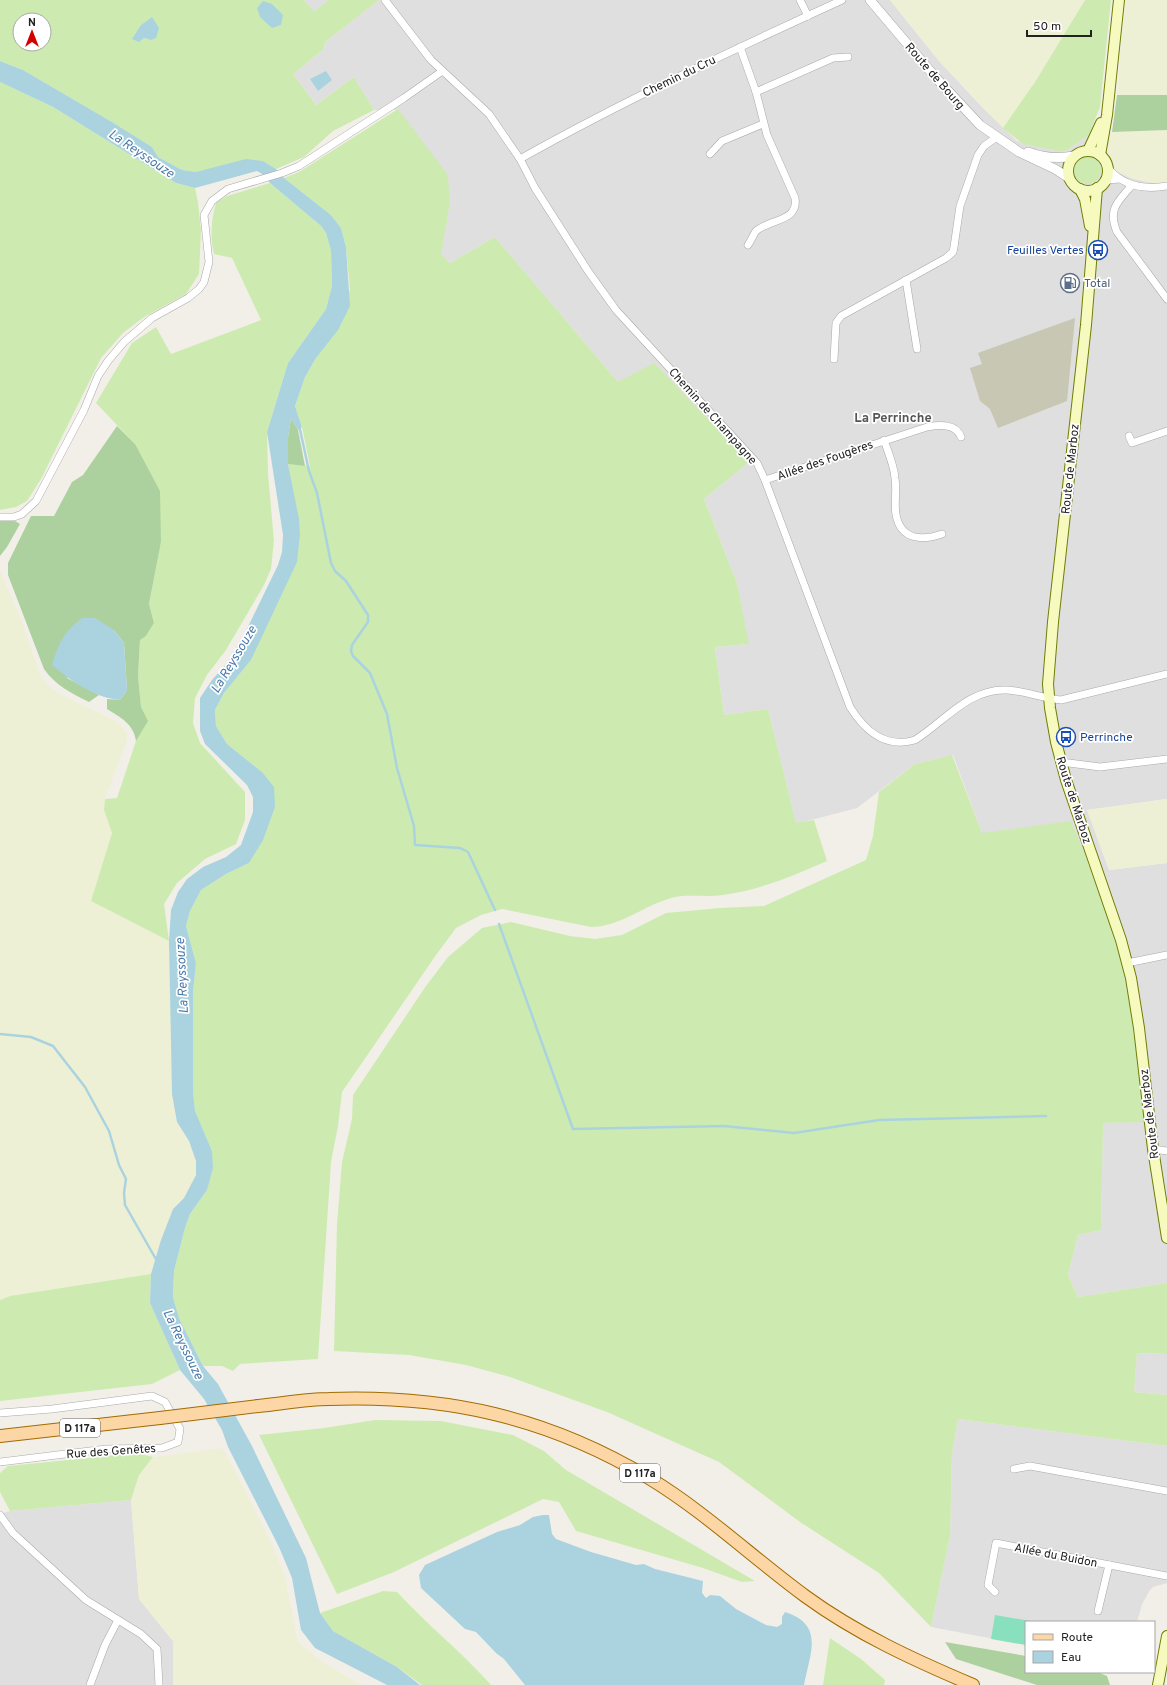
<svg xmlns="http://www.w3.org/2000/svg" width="1167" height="1685" viewBox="0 0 1167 1685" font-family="Overpass,sans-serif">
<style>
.residential{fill:#e0dfdf}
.construction{fill:#c7c7b4}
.farmland{fill:#eef0d5}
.grass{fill:#cdebb0;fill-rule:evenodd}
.forest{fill:#add19e}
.pitch{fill:#88e0be}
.water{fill:#aad3df}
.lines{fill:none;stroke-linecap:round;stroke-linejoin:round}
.stream{stroke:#aad3df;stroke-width:2.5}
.minor-casing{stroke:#a9a9a9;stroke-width:8}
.tertiary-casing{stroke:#a9a9a9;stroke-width:10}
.secondary-casing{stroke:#707d05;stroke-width:12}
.primary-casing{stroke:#a06b00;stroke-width:14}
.minor{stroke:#fff;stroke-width:7}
.tertiary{stroke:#fff;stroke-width:9}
.secondary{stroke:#f7fabf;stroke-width:10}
.primary{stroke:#fcd6a4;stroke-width:12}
.primary-bridge-casing{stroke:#a06b00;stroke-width:14;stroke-linecap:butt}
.primary-bridge{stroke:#fcd6a4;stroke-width:12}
.labels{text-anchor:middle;stroke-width:3.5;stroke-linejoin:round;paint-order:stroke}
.shield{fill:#fff;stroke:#646464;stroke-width:1}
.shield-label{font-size:11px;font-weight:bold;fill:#222}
.street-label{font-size:12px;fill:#222;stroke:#fff}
.transit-label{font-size:12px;fill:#164399;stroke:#fff;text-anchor:end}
.service-label{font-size:12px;fill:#4e5e75;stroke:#fff;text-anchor:start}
.water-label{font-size:13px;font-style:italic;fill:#4a7aab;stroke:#fff}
.neighbourhood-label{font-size:13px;font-weight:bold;fill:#555;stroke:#fff}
</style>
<rect width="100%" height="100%" fill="#f2efe9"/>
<g class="residential">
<path d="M 304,0 L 329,0 L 314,11 Z"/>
<path d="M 379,0 L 890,0 L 939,61 L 983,108 L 1017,141 L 1064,152 L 1089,135 L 1107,138 L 1108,154 L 1112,168 L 1167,183 L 1167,799 L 1087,810 L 1109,870 L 1167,863 L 1167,1283 L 1078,1297 L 1068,1275 L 1078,1235 L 1101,1230 L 1103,1123 L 1144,1121 L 1134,1031 L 1126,986 L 1117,948 L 1089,863 L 982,833 L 953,755 L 915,764 L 857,808 L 796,824 L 768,709 L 724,715 L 715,647 L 748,644 L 737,583 L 704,499 L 748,463 L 618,382 L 495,237 L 450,263 L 440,254 L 450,203 L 398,110 L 374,110 L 354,77 L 316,105 L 293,74 L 324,49 L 325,42 Z"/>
<path d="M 1137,1353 L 1167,1354 L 1167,1395 L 1134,1392 Z"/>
<path d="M 958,1419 L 1167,1446 L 1167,1583 L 1153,1587 L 1150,1590 L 1142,1604 L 1137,1622 L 1026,1622 L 1026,1645 L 931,1627 L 950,1536 L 952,1454 Z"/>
<path d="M 131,1500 L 139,1599 L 173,1641 L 173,1685 L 0,1685 L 0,1514 L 10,1511 Z"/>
</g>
<path class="construction" d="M 1075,318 L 1067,401 L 998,428 L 990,409 L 980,401 L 970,368 L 982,364 L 978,353 Z"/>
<g class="farmland">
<path d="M 890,0 L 1085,0 L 1035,82 L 1003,128 L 939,61 Z"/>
<path d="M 1124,0 L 1167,0 L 1167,95 L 1117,95 Z"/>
<path d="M 1167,130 L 1167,183 L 1161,185 L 1133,179 L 1117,172 L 1112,168 L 1106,146 L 1107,138 L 1112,132 Z"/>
<path d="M 0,570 L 24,627 L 40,675 L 50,687 L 61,695 L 116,721 L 127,733 L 127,740 L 105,799 L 104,810 L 112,833 L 91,901 L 169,941 L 177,1122 L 189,1141 L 196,1161 L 196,1175 L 184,1198 L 173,1209 L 161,1240 L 151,1274 L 10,1296 L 0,1300 Z"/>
<path d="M 1167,799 L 1167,863 L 1109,870 L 1087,810 Z"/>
<path d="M 223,1448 L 270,1540 L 284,1574 L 298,1642 L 323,1662 L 361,1685 L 173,1685 L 173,1641 L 139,1599 L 131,1500 L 139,1475 L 153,1457 Z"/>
</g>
<g class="grass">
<path d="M 0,0 L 304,0 L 314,11 L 329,0 L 379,0 L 325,42 L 324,49 L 293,74 L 316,105 L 354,77 L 374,110 L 333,131 L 304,157 L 276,169 L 263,161 L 196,172 L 182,170 L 158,157 L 152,147 L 112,122 L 23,70 L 0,61 ZM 152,17 L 151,40 L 144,38 L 141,25 ZM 20,20 L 44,20 L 44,44 L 20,44 Z"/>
<path d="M 1085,0 L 1111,0 L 1100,107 L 1089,135 L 1064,152 L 1023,144 L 1003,128 L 1035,82 Z"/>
<path d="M 0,82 L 53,107 L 176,183 L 195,188 L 198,202 L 201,231 L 199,274 L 186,294 L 144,317 L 123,333 L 101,358 L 41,479 L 27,501 L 16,507 L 0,510 Z"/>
<path d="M 398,109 L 448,175 L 450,203 L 441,254 L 450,263 L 495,237 L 618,382 L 654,363 L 719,430 L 748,463 L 704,499 L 737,583 L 749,644 L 715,647 L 724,715 L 768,709 L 796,823 L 814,820 L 827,861 C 793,876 760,890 723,895 C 705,898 686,893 668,899 C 642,907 619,927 591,927 L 502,909 L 481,915 L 456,928 L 436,955 L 342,1092 L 338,1126 L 331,1162 L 318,1359 L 240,1364 L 233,1371 L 222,1366 L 203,1366 L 179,1318 L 173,1299 L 174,1271 L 185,1228 L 190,1214 L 207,1190 L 212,1151 L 195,1112 L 193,1091 L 193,993 L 196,963 L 186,926 L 190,911 L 201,890 L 226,874 L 249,863 L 262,772 L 227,744 L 216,726 L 215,710 L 224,693 L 251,660 L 300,534 L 288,464 L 310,466 L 302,427 L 295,406 L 305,377 L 316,358 L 350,290 L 346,247 L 341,228 L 331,215 L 284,178 L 299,172 Z"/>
<circle cx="1087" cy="170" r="14"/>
<path d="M 270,183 L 321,226 L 326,233 L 331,251 L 332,286 L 326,309 L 288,363 L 267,432 L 268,474 L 274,541 L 271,569 L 264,585 L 226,650 L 207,675 L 195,698 L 193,723 L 200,743 L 245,792 L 245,820 L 236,844 L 205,859 L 177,883 L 164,904 L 169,941 L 91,901 L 112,833 L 104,810 L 105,799 L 117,798 L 136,741 L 147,721 L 141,708 L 138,676 L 140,640 L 146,636 L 154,623 L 149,604 L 161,542 L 135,444 L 96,403 L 132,343 L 156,327 L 171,354 L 261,320 L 232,258 L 214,254 C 210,237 211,220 216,203 L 227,196 Z"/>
<path d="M 952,755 L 982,833 L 1071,821 C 1088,862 1104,904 1117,947 C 1133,1004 1137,1064 1144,1122 L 1103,1123 L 1101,1230 L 1078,1235 L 1068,1275 L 1078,1297 L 1167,1283 L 1167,1354 L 1137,1353 L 1134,1392 L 1167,1395 L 1167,1446 L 958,1419 L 952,1454 L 950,1536 L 931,1627 L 879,1573 L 800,1522 L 719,1462 L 607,1412 L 510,1377 L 466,1365 L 409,1355 L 334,1351 L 337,1224 L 342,1162 L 352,1119 L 353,1095 L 426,986 L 448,957 L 482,928 L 511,922 L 570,936 L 595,939 L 622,935 L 666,913 L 720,908 L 764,906 L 866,860 L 873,836 L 879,792 L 915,764 Z"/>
<path d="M 151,1274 L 150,1303 L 180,1370 L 152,1384 L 0,1401 L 0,1300 L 10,1296 Z"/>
<path d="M 375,1420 L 441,1421 L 513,1435 L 544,1451 L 566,1470 L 755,1581 L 742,1582 L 703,1568 L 576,1531 L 559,1502 L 543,1499 L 394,1572 L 337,1594 L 259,1435 L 324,1428 Z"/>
<path d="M 137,1453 L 153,1457 L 139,1475 L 131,1500 L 10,1511 L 0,1492 L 0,1473 L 8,1466 Z"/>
<path d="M 383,1591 L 397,1592 C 427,1625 462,1652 491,1685 L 422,1685 L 397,1667 L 333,1631 L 320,1613 Z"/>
<path d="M 830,1638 L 861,1659 L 885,1680 L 884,1685 L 823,1685 Z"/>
</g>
<g class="forest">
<path d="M 1117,95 L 1167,95 L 1167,130 L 1112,132 Z"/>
<path d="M 291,418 L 298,430 L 305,466 L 288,464 L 288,437 Z"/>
<path d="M 117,426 L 135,444 L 160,491 L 161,542 L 149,604 L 154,623 L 146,636 L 140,640 L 138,676 L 141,707 L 148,721 L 136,741 C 134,724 120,717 107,709 L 107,699 L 120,700 L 127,690 L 124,643 L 114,630 L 67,678 L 99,695 L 89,702 C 71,693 56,686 44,669 L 8,575 L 8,563 L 31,516 L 54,516 L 72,482 L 83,475 Z"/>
<path d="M 0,521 L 15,521 L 20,524 L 7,547 L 0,556 Z"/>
<path d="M 945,1642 L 1026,1656 L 1026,1672 L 1097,1672 L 1107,1676 L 1110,1685 L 1037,1685 L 956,1659 Z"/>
</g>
<path class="pitch" d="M 995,1615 L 1036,1622 L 1026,1622 L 1026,1645 L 991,1639 Z"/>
<g class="water">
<path d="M 263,1 L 272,4 L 283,15 L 281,25 L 272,28 L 260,17 L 257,8 Z"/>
<path d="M 152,17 L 159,28 L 156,38 L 151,40 L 144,38 L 139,42 L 132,39 L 141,25 Z"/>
<path d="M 0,61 L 23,70 L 112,122 L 152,147 L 158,157 L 182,170 L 196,172 L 246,159 L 263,161 L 276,169 L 284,178 L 331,215 L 341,228 L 346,247 L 350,306 L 338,330 L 316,358 L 305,377 L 295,406 L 302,427 L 298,430 L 291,418 L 288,437 L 288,464 L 299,519 L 300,534 L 297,562 L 251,660 L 224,693 L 215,710 L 216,726 L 227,744 L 262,772 L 274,787 L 275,807 L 263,840 L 249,863 L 226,874 L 201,890 L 190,911 L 186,926 L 196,963 L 193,993 L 193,1091 L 195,1111 L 212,1151 L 213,1168 L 207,1190 L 190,1214 L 185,1228 L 174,1271 L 173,1298 L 179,1318 L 203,1366 L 218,1384 L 252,1446 L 306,1558 L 320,1613 L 333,1631 L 397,1667 L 420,1685 L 387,1685 L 315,1648 L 301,1630 L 292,1578 L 279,1547 L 228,1447 L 222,1430 L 204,1399 L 180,1370 L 150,1303 L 151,1274 L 161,1240 L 173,1209 L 184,1198 L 196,1175 L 196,1161 L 189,1141 L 177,1122 L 172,1094 L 169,941 L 171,910 L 178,892 L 187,879 L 203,867 L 226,857 L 241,845 L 253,812 L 253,797 L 247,785 L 205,744 L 200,731 L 200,698 L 212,680 L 227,663 L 244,635 L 278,565 L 282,552 L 283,535 L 267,432 L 288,363 L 326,309 L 332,286 L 331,251 L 326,233 L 321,226 L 270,183 L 262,174 L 257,171 L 195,188 L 176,183 L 53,107 L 0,82 Z"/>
<path d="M 326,71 L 332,80 L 318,91 L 310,79 Z"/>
<path d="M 82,618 L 95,618 L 114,630 L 124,643 L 127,690 L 120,700 C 95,698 71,681 52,665 C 59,642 63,633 82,618 Z"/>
<path d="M 543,1515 L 549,1515 L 552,1534 L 556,1539 L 591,1552 L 636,1565 L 644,1564 L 655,1569 L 703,1581 L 702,1593 L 706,1598 L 710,1595 L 720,1596 L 736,1609 L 766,1625 L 777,1627 L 782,1624 L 782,1617 L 785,1612 C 825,1625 810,1653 804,1685 L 525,1685 L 504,1659 L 496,1653 L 476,1632 L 465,1629 L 421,1588 L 419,1575 L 425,1565 L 497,1532 L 520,1525 L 533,1517 Z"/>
</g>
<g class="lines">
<g class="stream">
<path d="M 299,425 L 309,471 L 317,493 L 331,563 L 335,571 L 346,581 L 368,615 L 368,622 L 352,645 L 351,651 L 353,656 L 370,673 L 387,714 L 397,768 L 414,826 L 415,845 L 460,848 L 468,852 L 495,910"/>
<path d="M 499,924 L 573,1129 L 724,1126 L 794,1133 L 879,1120 L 1046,1116"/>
<path d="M 0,1034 L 31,1037 L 53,1046 L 85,1087 L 109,1131 L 119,1165 L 126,1179 L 124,1193 L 125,1205 L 157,1261"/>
</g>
<g class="minor-casing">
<g id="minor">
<path d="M 385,0 L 431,60 L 489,114 L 520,159 L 535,188 L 588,271 L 616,310 L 757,463 L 765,480 L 850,707 C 865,731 885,749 915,740 C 944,722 969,688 1007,690 C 1025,691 1042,698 1061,700 L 1167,674"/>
<path d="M 800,0 L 808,16"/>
<path d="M 740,47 L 756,92 L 767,135 L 795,198 C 799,222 769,219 756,231 C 753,235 751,241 748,245"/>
<path d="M 756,92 L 833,58 L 848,57"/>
<path d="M 710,154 L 722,141 L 763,124"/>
<path d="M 520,159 C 625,100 733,50 842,0"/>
<path d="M 1108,168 C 1123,186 1144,190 1167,186"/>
<path d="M 1103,184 L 1109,180 L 1119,179"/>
<path d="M 1132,185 C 1119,201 1107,208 1117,232 L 1167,299"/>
<path d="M 906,280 L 917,349"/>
<path d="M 834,359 L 836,323 L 841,316 L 946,258 L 953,252 L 954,247 L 960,206 L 978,155 L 984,146 L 997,137"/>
<path d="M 1129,436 L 1132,443 L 1167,431"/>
<path d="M 884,440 C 888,452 894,465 895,478 C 897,490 894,503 896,515 C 901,540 922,541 942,534"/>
<path d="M 765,480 L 927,427 C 939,425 956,423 961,437"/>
<path d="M 0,517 L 14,517 L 22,514 L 36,501 L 84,410 L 98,376 L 108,361 L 124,342 L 152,318 L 188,298 L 199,289 L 204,282 L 209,262 L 204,215 L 212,201 L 228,189 L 282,173 L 299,166 L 404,98 L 441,72"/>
<path d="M 1061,762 L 1100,767 L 1167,759"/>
<path d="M 1127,963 L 1167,955"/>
<path d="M 1153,1149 L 1167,1151"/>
<path d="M 0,1413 L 52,1409 L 152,1396 L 165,1402 L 180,1429 L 178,1442 L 162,1448 L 106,1449 L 0,1462"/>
<path d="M 1014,1469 L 1030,1466 L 1167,1491"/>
<path d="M 0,1515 L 13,1533 L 86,1600 L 141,1634 L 157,1649 L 159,1685"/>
<path d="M 995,1592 L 988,1585 L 996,1543 L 1167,1576"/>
<path d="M 1098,1611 L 1109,1565"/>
<path d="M 90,1685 L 105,1645 L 118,1620"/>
</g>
</g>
<g class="tertiary-casing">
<g id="tertiary">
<path d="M 870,0 L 937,79 L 980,125 L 1019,152 L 1055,169 L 1069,178"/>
<path d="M 1028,152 C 1044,158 1058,159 1074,156"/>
</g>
</g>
<g class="secondary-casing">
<g id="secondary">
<path d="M 1088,151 L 1101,123"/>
<circle cx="1088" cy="171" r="20"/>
<path d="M 1100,155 L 1107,115 L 1119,0"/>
<path d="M 1097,188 L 1086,325 L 1053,622 L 1048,684 L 1050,708 L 1056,742 L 1066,780 L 1121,940 L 1131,978 L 1139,1028 L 1153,1149 L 1167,1238"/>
<path d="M 1080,189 L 1085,199 L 1090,226"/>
<path d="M 1158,1685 L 1167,1636"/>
</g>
</g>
<g class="primary-casing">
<g id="primary">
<path d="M 258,1406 C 281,1404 305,1399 329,1399 C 447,1395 547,1417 649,1478 C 705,1512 752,1557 805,1596 C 857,1634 914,1660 973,1685"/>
<path d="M 0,1436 L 160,1418"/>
</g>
</g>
<use href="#minor" class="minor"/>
<use href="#tertiary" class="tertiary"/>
<use href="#secondary" class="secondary"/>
<use href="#primary" class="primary"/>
<g class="primary-bridge-casing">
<path id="primary-bridge" d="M 160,1418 L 258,1406"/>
</g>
<use href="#primary-bridge" class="primary-bridge"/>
</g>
<defs>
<g id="bus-ring" transform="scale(1)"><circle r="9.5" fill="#fff" stroke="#1a4fb4" stroke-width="1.5"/><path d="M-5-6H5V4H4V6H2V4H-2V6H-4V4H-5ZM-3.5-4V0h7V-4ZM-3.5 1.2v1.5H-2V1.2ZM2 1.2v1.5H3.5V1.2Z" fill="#1a4fb4"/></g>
<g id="fuel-ring" transform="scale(1)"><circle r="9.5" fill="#fff" stroke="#5c6f8a" stroke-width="1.5"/><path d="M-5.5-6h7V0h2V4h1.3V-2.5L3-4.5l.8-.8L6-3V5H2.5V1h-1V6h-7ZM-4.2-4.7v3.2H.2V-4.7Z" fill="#5c6f8a"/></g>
</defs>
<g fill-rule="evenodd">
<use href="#bus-ring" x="1098" y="250"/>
<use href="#fuel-ring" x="1070" y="283"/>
<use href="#bus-ring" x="1066" y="737"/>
</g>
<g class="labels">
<g class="shield">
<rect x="60" y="1419" width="40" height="18" rx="3"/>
<rect x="620" y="1464" width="40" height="18" rx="3"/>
</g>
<g class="shield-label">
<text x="80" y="1432">D 117a</text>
<text x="640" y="1477">D 117a</text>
</g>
<g class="street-label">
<text transform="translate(679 76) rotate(-26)" y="4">Chemin du Cru</text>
<text transform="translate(935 76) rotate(49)" y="4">Route de Bourg</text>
<text transform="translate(713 416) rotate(48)" y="4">Chemin de Champagne</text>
<text transform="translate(825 460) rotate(-19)" y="4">Allée des Fougères</text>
<text transform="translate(1070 469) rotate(-84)" y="4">Route de Marboz</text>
<text transform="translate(1074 800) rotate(72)" y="4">Route de Marboz</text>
<text transform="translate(1149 1114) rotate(-97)" y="4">Route de Marboz</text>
<text transform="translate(111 1451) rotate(-4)" y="4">Rue des Genêtes</text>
<text transform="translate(1056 1555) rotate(11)" y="4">Allée du Buidon</text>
</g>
<g class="transit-label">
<text x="1084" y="254">Feuilles Vertes</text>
<text x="1080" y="741" text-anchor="start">Perrinche</text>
</g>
<g class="service-label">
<text x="1084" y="287">Total</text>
</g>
<g class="water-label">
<text transform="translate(142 153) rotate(34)" y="5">La Reyssouze</text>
<text transform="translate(233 659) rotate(-59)" y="5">La Reyssouze</text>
<text transform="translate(181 976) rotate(-93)" y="5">La Reyssouze</text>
<text transform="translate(184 1344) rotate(64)" y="5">La Reyssouze</text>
</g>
<g class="neighbourhood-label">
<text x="893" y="422">La Perrinche</text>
</g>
</g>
<rect x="1025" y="1621" width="130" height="52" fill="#ffffff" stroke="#a7a7a7"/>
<rect x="1033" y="1634" width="20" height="6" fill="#fcd6a4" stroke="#a7a7a7"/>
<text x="1061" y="1641" font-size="12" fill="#222222">Route</text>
<rect x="1033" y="1651" width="20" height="12" fill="#aad3df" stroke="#a7a7a7"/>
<text x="1061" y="1661" font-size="12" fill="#222222">Eau</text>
<g transform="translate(32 32)"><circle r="19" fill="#ffffff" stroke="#a7a7a7"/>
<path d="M0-3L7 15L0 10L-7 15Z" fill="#d40000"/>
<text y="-6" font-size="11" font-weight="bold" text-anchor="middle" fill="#222222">N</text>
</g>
<path d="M1027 30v6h64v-6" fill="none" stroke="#222222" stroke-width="2"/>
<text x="1033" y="30" font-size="12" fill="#222222" stroke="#ffffff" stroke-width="3" paint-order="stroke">50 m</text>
</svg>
